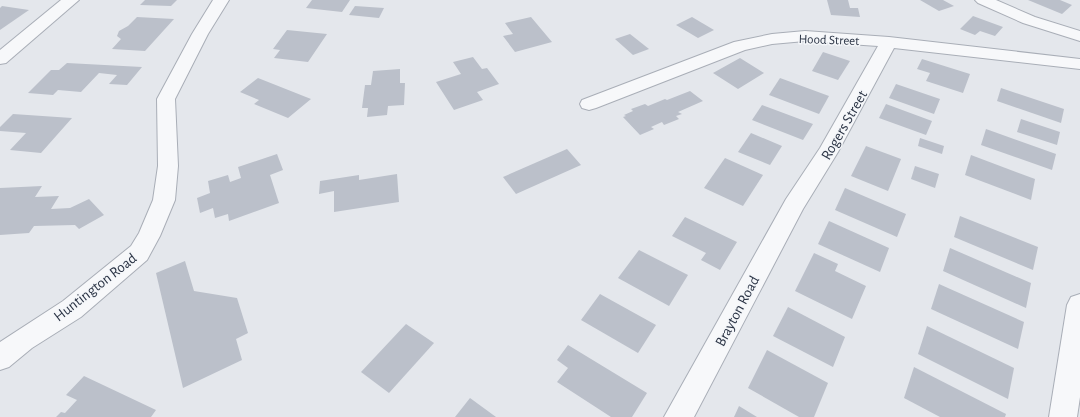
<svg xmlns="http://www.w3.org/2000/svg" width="1080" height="417" viewBox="0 0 1080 417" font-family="'Alegreya Sans',sans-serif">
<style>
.building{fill:#bbc0ca}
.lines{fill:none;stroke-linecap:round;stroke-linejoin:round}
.minor-casing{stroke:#a9aeb7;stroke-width:2}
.minor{fill:#f7f8fa;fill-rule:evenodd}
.labels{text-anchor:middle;stroke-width:3;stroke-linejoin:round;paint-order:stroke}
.far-street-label{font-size:13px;fill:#2b3445;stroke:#f4f6f9}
.street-label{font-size:15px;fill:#2b3445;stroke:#f4f6f9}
</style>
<rect width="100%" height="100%" fill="#e4e7ec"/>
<g class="building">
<path d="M 145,0 L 177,0 L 171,6 L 140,5 Z"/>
<path d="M 312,0 L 350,0 L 342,12 L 306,8 Z"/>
<path d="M 827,0 L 848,0 L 850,8 L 858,8 L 860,17 L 831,15 Z"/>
<path d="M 920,0 L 943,0 L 954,6 L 939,11 Z"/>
<path d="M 1028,0 L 1060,0 L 1072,5 L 1062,14 Z"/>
<path d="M 2,6 L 29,10 L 0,30 L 0,8 Z"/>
<path d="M 355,6 L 384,8 L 379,18 L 349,15 Z"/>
<path d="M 973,16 L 1003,27 L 995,36 L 980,31 L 975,35 L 960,29 Z"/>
<path d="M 137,17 L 174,19 L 145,51 L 112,49 L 121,39 L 117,36 L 119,31 L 128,26 Z"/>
<path d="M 531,17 L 552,42 L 515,52 L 503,36 L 513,34 L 505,23 Z"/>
<path d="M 692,17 L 714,30 L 698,38 L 676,25 Z"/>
<path d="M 287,30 L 327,34 L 308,62 L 274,58 L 280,50 L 273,49 Z"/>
<path d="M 630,34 L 649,49 L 633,55 L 615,39 Z"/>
<path d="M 823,52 L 850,61 L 838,80 L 812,71 Z"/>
<path d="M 473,57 L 482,69 L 487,68 L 499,84 L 477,92 L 483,100 L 454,110 L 436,82 L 461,74 L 453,62 Z"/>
<path d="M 740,58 L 764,73 L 738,89 L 713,73 Z"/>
<path d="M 922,59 L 970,74 L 963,93 L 926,81 L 930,73 L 917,69 Z"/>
<path d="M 67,63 L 142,67 L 127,85 L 109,84 L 117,75 L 99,73 L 81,92 L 58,90 L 53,95 L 28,93 L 51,70 L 59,70 Z"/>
<path d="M 400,69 L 400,83 L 405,83 L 404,105 L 388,106 L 387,115 L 367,117 L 368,108 L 362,108 L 365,85 L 371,85 L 373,71 Z"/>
<path d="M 258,78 L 311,99 L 288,118 L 254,104 L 259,100 L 240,92 Z"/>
<path d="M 780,78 L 829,96 L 819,114 L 769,95 Z"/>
<path d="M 896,84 L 940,99 L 934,114 L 889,98 Z"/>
<path d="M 1001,88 L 1064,109 L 1061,123 L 997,101 Z"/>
<path d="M 690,91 L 703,101 L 678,112 L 682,114 L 676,116 L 679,119 L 664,125 L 662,122 L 651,127 L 654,129 L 640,135 L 623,117 L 626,116 L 624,115 L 633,111 L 631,109 L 645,104 L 648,106 L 665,99 L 667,100 Z"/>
<path d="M 886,104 L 932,121 L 926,135 L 879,118 Z"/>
<path d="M 762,105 L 813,124 L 803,140 L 752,120 Z"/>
<path d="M 13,114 L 72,118 L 41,153 L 10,150 L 26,133 L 0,131 L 0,127 Z"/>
<path d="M 1021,119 L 1060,132 L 1057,145 L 1017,132 Z"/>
<path d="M 986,129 L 1056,154 L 1052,170 L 981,145 Z"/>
<path d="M 751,133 L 782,146 L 770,165 L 738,152 Z"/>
<path d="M 920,138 L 944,146 L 942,154 L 918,146 Z"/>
<path d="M 866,146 L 901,159 L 888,191 L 851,176 Z"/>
<path d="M 567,149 L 581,165 L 516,194 L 503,177 Z"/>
<path d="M 277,154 L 283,170 L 270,175 L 279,203 L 229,221 L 228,214 L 215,218 L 213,208 L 200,213 L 197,198 L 210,193 L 208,181 L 228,175 L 230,182 L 241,178 L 238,167 Z"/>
<path d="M 971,155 L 1035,179 L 1031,200 L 965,175 Z"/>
<path d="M 725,158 L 763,175 L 743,206 L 704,188 Z"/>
<path d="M 915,166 L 939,174 L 935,188 L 911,179 Z"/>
<path d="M 397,174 L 399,202 L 334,212 L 334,191 L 319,194 L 320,181 L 359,175 L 359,180 Z"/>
<path d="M 42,186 L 35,197 L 59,196 L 51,209 L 70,208 L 89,199 L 104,215 L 79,229 L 75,225 L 34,226 L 29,233 L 0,235 L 0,188 Z"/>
<path d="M 845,188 L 906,214 L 897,237 L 835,210 Z"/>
<path d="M 960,216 L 1038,247 L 1033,270 L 954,237 Z"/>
<path d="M 685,217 L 737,242 L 720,270 L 701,260 L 706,253 L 672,236 Z"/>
<path d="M 829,221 L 889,248 L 880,272 L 818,244 Z"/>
<path d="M 950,248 L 1031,283 L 1026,308 L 943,271 Z"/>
<path d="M 639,250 L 688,275 L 669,306 L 618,278 Z"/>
<path d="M 814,253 L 838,264 L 835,271 L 866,286 L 852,319 L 795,291 Z"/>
<path d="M 185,261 L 194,291 L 237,298 L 248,333 L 236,339 L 242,360 L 183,388 L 156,273 Z"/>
<path d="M 939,284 L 1024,322 L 1018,349 L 931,309 Z"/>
<path d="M 600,294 L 656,325 L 638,353 L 581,320 Z"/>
<path d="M 788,307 L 845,337 L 833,367 L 773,336 Z"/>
<path d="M 406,324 L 434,343 L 389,393 L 361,372 Z"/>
<path d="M 927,326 L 1014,368 L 1008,399 L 918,354 Z"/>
<path d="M 568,345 L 647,393 L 632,417 L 611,417 L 557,382 L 568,368 L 557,360 Z"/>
<path d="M 767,350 L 828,383 L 814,417 L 799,417 L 748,388 Z"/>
<path d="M 914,367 L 1006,414 L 1005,417 L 940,417 L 904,398 Z"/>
<path d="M 84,376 L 156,410 L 151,417 L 56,417 L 61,412 L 65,413 L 77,400 L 66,395 Z"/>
<path d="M 470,398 L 496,417 L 455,417 Z"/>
<path d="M 739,406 L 757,417 L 734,417 Z"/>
</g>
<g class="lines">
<g class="minor-casing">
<g id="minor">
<path d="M 61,0 L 79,0 L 6,63 L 0,64 L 0,50 Z"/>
<path d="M 213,0 L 229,0 L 208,34 L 175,99 L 178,166 L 175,200 L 160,236 L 147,260 L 81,317 L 32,348 L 9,367 L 0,370 L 0,342 L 63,301 L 131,246 L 139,233 L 153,200 L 158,166 L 157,99 L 192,34 Z"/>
<path d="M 975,0 L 996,0 L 1035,17 L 1080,31 L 1080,41 L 1023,23 L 978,3 Z"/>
<path d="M 805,31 L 889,37 L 1080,59 L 1080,69 L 894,48 L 838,152 L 803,209 L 694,417 L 664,417 L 786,199 L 820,148 L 878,46 L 805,41 L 772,44 L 745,50 L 596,108 L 589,110 L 582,108 L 580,104 L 582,100 L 734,42 L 772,34 Z"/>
<path d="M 1080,294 L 1080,397 L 1077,417 L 1049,417 L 1067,305 L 1071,297 Z"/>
</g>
</g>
<use href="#minor" class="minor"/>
</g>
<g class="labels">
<g class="far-street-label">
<text transform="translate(829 39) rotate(2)" y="5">Hood Street</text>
</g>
<g class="street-label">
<text transform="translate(844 125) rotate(-60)" y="5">Rogers Street</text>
<text transform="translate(95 287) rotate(-38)" y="5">Huntington Road</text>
<text transform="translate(737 311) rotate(-62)" y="5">Brayton Road</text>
</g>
</g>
</svg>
